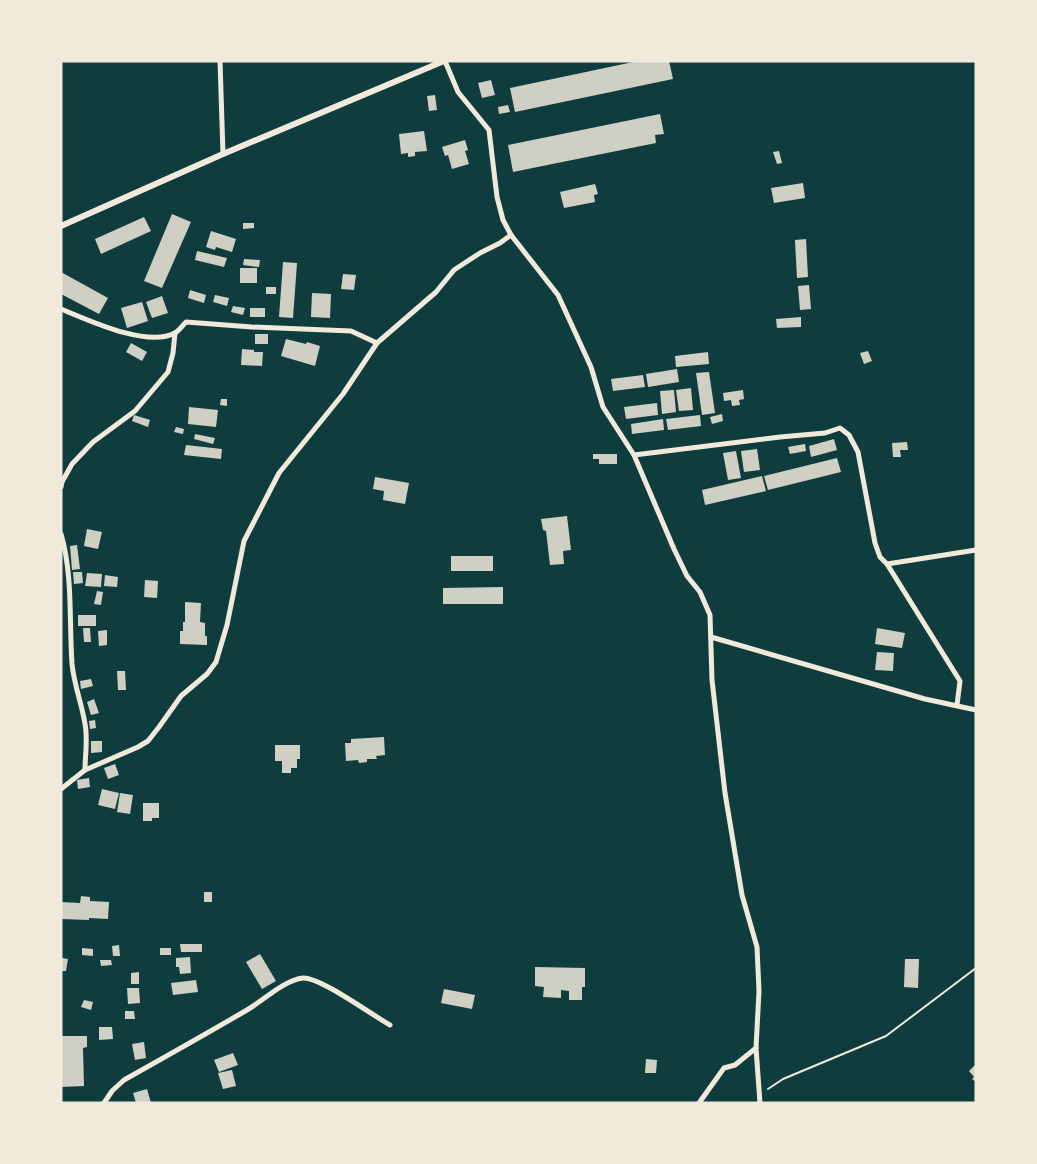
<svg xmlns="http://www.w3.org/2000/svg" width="1037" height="1164" viewBox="0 0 1037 1164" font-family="'Public Sans',sans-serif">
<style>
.building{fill:#cfcfc3}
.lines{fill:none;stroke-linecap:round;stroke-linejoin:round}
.path{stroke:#f1e9da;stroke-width:2}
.minor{stroke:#f1e9da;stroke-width:5}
.tertiary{stroke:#f1e9da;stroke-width:6}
</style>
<rect width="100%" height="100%" fill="#0f3d3e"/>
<g class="building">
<path d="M 638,61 L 669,61 L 673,79 L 515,112 L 510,88 Z"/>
<path d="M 491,80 L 495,95 L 482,98 L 478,83 Z"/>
<path d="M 435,95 L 437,110 L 429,111 L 427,96 Z"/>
<path d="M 508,105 L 510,112 L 499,114 L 498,107 Z"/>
<path d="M 660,114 L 664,134 L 655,135 L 656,143 L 513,172 L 508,145 Z"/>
<path d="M 424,131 L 427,151 L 415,152 L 415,156 L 408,157 L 408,153 L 401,154 L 399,134 Z"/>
<path d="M 465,140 L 468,150 L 465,151 L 469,164 L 452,169 L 448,155 L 445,156 L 442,147 Z"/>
<path d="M 779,151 L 782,163 L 777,164 L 773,152 Z"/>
<path d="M 803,183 L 805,198 L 774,203 L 771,188 Z"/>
<path d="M 595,184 L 598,194 L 594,195 L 595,202 L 564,208 L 560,192 Z"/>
<path d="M 172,214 L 191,222 L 162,288 L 144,281 Z"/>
<path d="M 144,217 L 151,231 L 101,254 L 95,239 Z"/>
<path d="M 243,223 L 254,223 L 254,228 L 243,229 Z"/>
<path d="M 211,231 L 236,239 L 232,252 L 216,247 L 215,250 L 206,247 Z"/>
<path d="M 806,239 L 808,277 L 797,278 L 795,240 Z"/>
<path d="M 197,251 L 227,258 L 224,267 L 195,260 Z"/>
<path d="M 244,259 L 260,260 L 259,267 L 243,265 Z"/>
<path d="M 283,262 L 297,263 L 293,318 L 279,317 Z"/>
<rect x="240" y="268" width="17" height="15"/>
<path d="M 61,272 L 108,298 L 99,314 L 61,294 Z"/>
<path d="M 343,274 L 356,275 L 354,290 L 341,289 Z"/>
<path d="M 809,285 L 811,309 L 800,310 L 798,286 Z"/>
<rect x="266" y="287" width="10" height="7"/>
<path d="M 190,290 L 206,295 L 204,303 L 188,298 Z"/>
<path d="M 312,293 L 331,294 L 330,318 L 311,317 Z"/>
<path d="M 215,295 L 229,298 L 227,306 L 213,302 Z"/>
<path d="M 162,296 L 168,313 L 152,318 L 146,302 Z"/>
<path d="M 142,302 L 148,321 L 127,328 L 121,308 Z"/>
<path d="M 233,306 L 245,308 L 243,315 L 231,312 Z"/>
<rect x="250" y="308" width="15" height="9"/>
<path d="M 801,317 L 801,327 L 777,328 L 776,319 Z"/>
<rect x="255" y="334" width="13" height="10"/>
<path d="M 286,339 L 306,344 L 307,342 L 320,346 L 315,366 L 281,356 Z"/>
<path d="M 131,343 L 147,352 L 142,361 L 126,352 Z"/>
<path d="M 242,349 L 254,350 L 254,352 L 263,352 L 262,366 L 241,365 Z"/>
<path d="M 868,351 L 872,361 L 864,364 L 860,353 Z"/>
<path d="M 708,352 L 709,364 L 676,367 L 675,356 Z"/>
<path d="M 677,369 L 679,382 L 648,387 L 646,374 Z"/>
<path d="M 709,372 L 715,413 L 702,415 L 696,373 Z"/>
<path d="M 643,375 L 645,387 L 613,391 L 611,379 Z"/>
<path d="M 691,388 L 693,410 L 679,411 L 676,390 Z"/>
<path d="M 674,390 L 676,412 L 662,414 L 660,391 Z"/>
<path d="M 743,390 L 744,399 L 739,400 L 740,405 L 732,406 L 731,400 L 724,401 L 723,393 Z"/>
<path d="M 221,399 L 227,399 L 227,406 L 220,405 Z"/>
<path d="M 657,403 L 658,415 L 626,419 L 624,407 Z"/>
<path d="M 189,407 L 218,410 L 216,427 L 188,424 Z"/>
<path d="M 722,414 L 723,421 L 712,424 L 710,417 Z"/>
<path d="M 134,415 L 150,420 L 148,427 L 132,421 Z"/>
<path d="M 700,415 L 701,426 L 668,430 L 666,419 Z"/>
<path d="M 663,419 L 664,430 L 632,434 L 631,424 Z"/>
<path d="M 176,427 L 184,429 L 183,434 L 174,432 Z"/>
<path d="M 195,434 L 215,438 L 213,444 L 194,439 Z"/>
<path d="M 834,439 L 837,450 L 811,457 L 809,446 Z"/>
<path d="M 907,442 L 908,450 L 900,450 L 901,457 L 893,457 L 892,443 Z"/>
<path d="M 805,444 L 806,451 L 790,454 L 788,447 Z"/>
<path d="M 186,445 L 222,449 L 221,459 L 184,455 Z"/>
<path d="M 757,449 L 760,470 L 744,472 L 741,451 Z"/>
<path d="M 736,451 L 741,478 L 728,480 L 723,453 Z"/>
<path d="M 593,454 L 617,454 L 617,464 L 599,464 L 599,459 L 593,459 Z"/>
<path d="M 837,458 L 841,472 L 768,490 L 764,476 Z"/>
<path d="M 762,476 L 766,491 L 705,505 L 702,490 Z"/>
<path d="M 375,477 L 409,483 L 405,504 L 383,500 L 384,491 L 373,489 Z"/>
<path d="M 567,516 L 571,550 L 563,551 L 564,564 L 550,565 L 546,531 L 543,530 L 541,519 Z"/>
<path d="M 87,529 L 102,532 L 98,549 L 84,546 Z"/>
<path d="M 77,545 L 80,569 L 72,570 L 70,546 Z"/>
<rect x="451" y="556" width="42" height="15"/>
<path d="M 73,572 L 82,572 L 83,583 L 74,584 Z"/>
<path d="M 87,573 L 102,574 L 101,587 L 85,586 Z"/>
<path d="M 105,575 L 118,577 L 117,587 L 104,586 Z"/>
<path d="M 145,580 L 158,581 L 157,598 L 144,597 Z"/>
<path d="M 503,587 L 503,604 L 443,604 L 443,588 Z"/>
<path d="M 97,591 L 103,592 L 101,605 L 94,604 Z"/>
<path d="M 185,602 L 201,603 L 200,622 L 205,623 L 205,636 L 207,636 L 207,645 L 180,644 L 180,631 L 183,631 L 183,622 L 185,622 Z"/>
<rect x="78" y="615" width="18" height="11"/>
<path d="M 83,628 L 90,628 L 91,642 L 84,642 Z"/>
<path d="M 877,628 L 905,633 L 902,648 L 875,644 Z"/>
<path d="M 107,630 L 107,645 L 99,646 L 98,631 Z"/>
<path d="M 877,652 L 894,653 L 893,671 L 875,670 Z"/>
<path d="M 117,671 L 125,671 L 126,690 L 118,690 Z"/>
<path d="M 91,679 L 93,686 L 81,689 L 80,681 Z"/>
<path d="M 94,699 L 99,713 L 91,715 L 87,702 Z"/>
<path d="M 95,720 L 96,728 L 90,729 L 89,721 Z"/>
<path d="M 384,737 L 385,755 L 376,756 L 377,759 L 367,759 L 367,762 L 359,763 L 358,760 L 346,761 L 345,743 L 351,743 L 351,739 Z"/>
<path d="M 91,741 L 102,741 L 102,752 L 91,753 Z"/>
<path d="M 275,745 L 300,745 L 300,759 L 297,759 L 297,768 L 291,768 L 291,773 L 282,773 L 282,761 L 275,761 Z"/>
<path d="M 115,764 L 119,775 L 108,779 L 104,768 Z"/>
<path d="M 89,778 L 90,787 L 78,789 L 77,780 Z"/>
<path d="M 102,789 L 119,793 L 115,809 L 98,805 Z"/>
<path d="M 120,793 L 133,795 L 130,814 L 117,812 Z"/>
<path d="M 143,803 L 159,803 L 159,818 L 152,818 L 152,821 L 143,821 Z"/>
<rect x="204" y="892" width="8" height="10"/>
<path d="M 81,896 L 90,897 L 90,901 L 109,902 L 108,919 L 89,918 L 89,920 L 61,919 L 61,902 L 80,903 Z"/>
<path d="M 180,944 L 202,944 L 202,952 L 181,952 Z"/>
<path d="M 119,945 L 120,956 L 113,956 L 112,946 Z"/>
<path d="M 82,948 L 93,949 L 93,956 L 82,955 Z"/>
<rect x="160" y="948" width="11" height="7"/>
<path d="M 260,954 L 276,981 L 262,989 L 246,962 Z"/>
<path d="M 190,957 L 191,973 L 180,974 L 179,967 L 176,967 L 176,958 Z"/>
<path d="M 62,958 L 68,959 L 66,971 L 61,971 Z"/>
<path d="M 905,959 L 919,959 L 918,988 L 904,987 Z"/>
<path d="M 100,960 L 111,960 L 112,965 L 101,966 Z"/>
<path d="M 535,967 L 585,968 L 585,987 L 582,987 L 582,1000 L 569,1000 L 569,991 L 561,990 L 561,998 L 543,997 L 544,987 L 535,986 Z"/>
<path d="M 139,972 L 139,984 L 131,984 L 131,973 Z"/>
<path d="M 196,980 L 198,992 L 173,995 L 171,983 Z"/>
<path d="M 127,988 L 139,988 L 140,1003 L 128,1004 Z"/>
<path d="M 444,989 L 475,995 L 472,1009 L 441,1003 Z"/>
<path d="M 84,1000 L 93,1002 L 91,1010 L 81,1007 Z"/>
<path d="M 125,1011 L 134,1011 L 135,1019 L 125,1019 Z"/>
<path d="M 99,1027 L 112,1027 L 113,1039 L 99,1040 Z"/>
<path d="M 61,1036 L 87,1036 L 87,1047 L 83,1048 L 84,1086 L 61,1087 Z"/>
<path d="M 144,1042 L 146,1058 L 135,1060 L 132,1044 Z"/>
<path d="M 233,1053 L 238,1065 L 219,1072 L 214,1060 Z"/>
<path d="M 646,1059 L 657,1060 L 656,1073 L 645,1073 Z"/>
<path d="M 976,1064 L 976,1082 L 972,1079 L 974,1077 L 969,1071 Z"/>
<path d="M 232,1070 L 236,1086 L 223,1089 L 218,1073 Z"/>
<path d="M 147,1089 L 151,1103 L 136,1103 L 133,1093 Z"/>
</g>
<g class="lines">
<path class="path" d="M 768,1089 L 783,1079 L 886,1036 L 976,968"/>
<g class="minor">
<path d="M 220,61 L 223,154"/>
<path d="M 445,61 L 458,92 L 489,130 L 497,197 L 503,220 L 511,235 L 558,295 L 591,367 L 603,407 L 634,455 L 674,549 L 687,576 L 700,592 L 710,615 L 712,680 L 725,793 L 742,895 L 757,947 L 759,991 L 756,1048 L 760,1103"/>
<path d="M 61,309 C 88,320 147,348 175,333 C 179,331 183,325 186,322 L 252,327 L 351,331 L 377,343"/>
<path d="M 634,455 L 780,437 L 825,433 L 840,428 L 849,435 L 858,452 L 875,543 L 880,557 L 887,564 L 960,681 L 957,705"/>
<path d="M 61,487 L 62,482 L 72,464 L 93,442 L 135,411 L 168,372 L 173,353 L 175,333"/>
<path d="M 61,534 C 73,575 69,621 72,664 C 74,685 82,704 85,724 C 88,739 85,755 85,770"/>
<path d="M 887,564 L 976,550"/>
<path d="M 711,637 L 925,699 L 976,710"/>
<path d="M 61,789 L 85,770 L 138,747 L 148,741 L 159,727 L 181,696 L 207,674 L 216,662 L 227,625 L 244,541 L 279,473 L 343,394 L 377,343 L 436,292 L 454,270 L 480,253 L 500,243 L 511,235"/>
<path d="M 104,1103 L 112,1091 L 124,1080 C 165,1057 206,1034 247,1010 C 263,1001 284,980 303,978 C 320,977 372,1015 390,1025"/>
<path d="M 699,1103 L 724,1068 L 735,1065 L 756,1048"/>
</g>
<path class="tertiary" d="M 61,226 L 223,154 L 444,61"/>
</g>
<rect width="1037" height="1164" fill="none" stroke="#f1e9da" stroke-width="125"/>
</svg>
